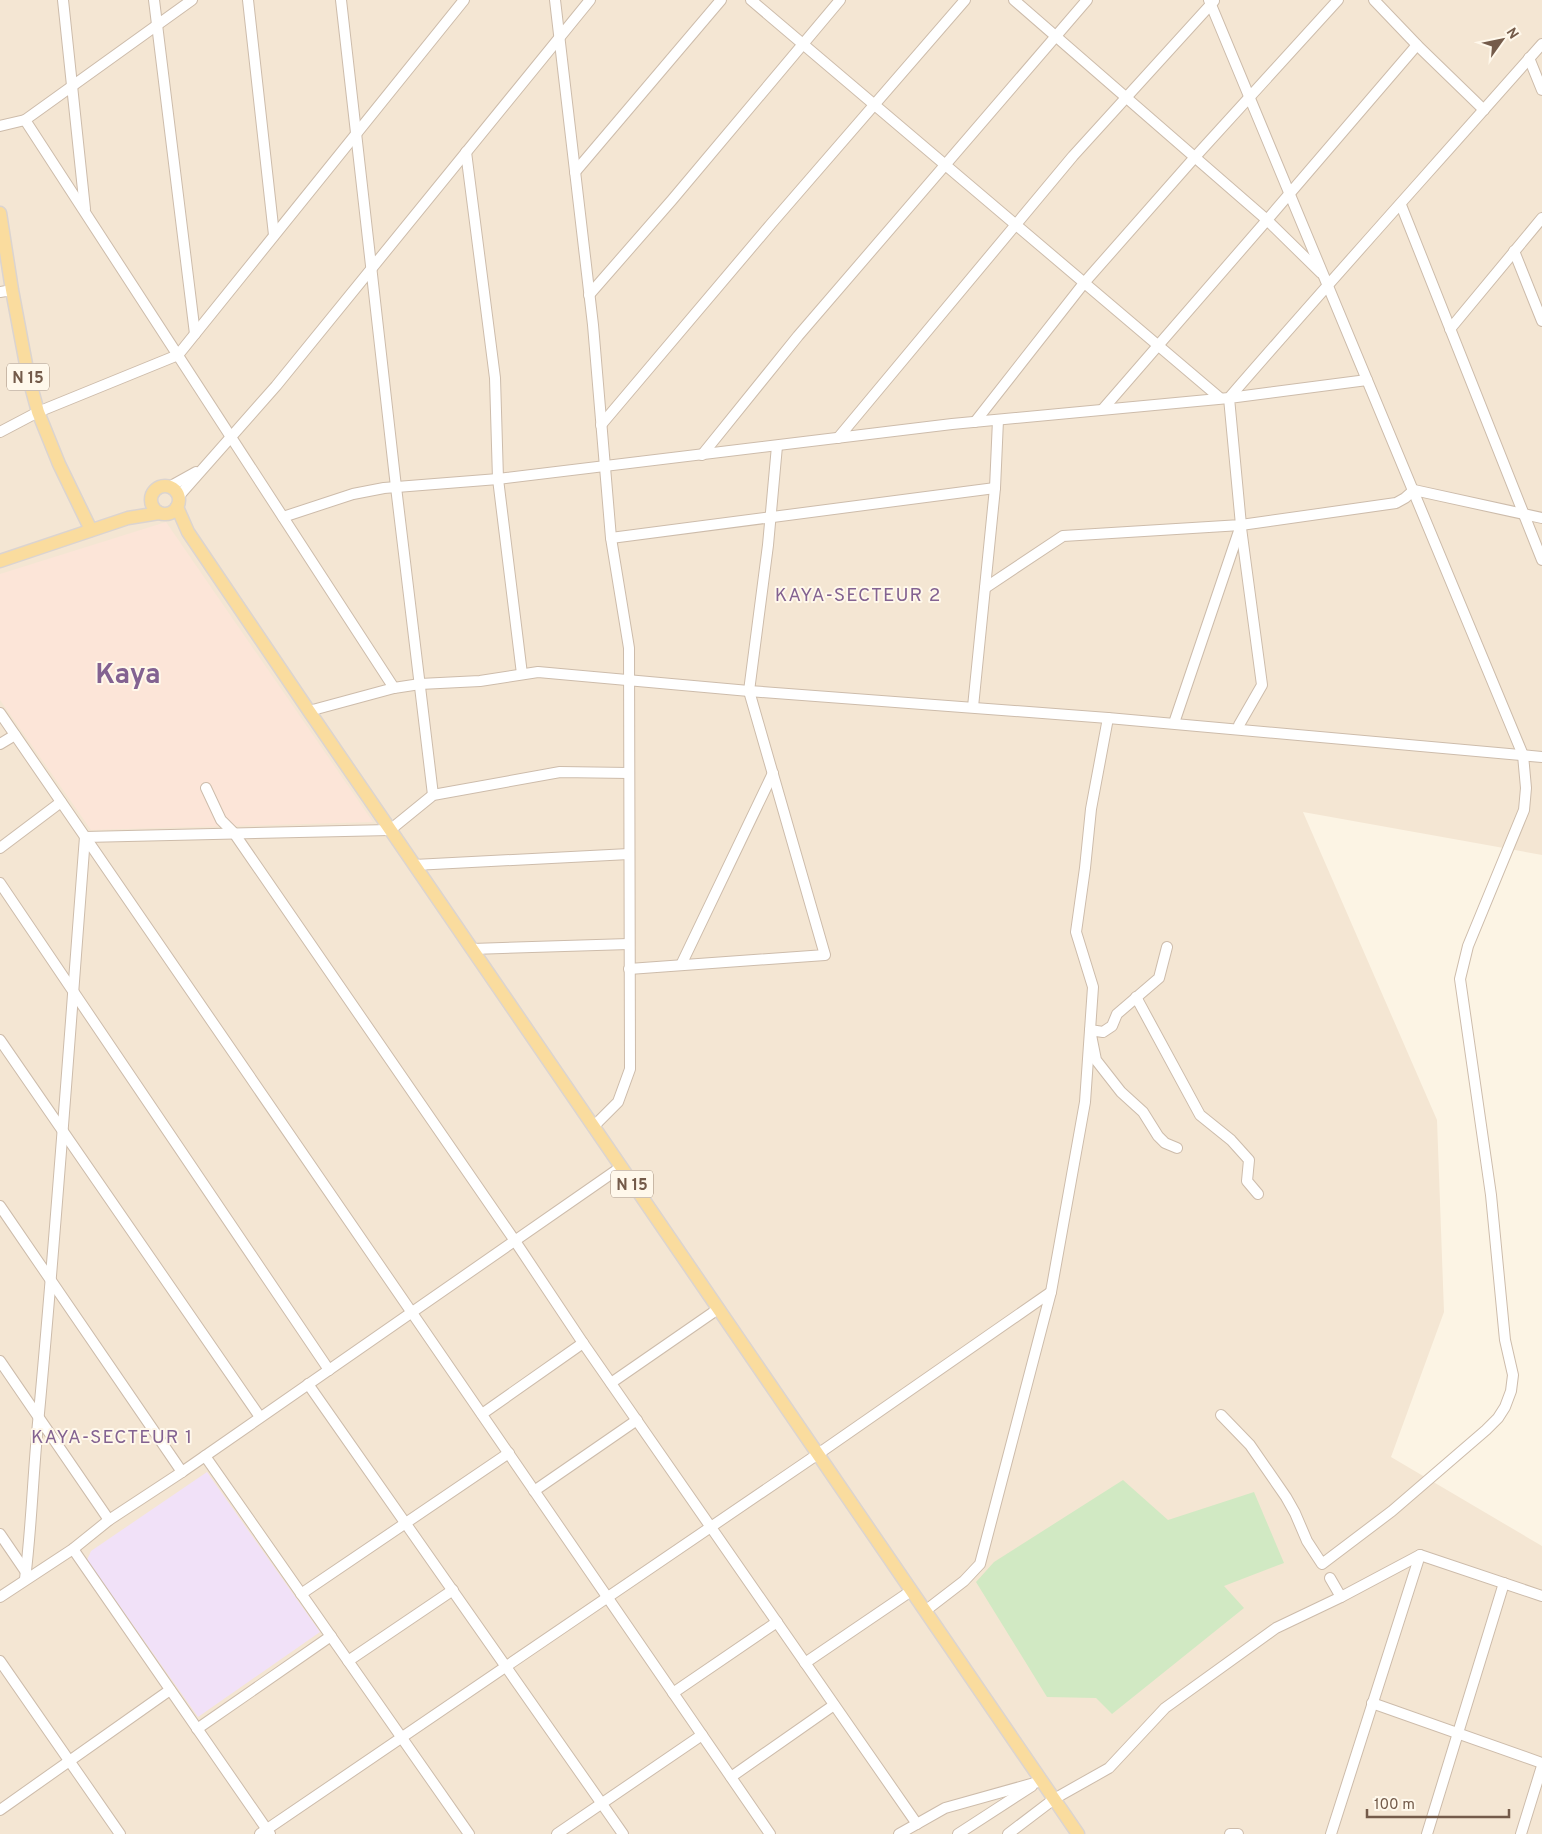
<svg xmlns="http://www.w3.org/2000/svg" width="1542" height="1834" viewBox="0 0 1542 1834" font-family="Overpass,sans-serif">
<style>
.residential{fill:#f4e6d3}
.commercial{fill:#fce5d8}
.education{fill:#f1e1f8}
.green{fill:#d1e9c3}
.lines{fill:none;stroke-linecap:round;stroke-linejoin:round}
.minor-casing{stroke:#cdbcab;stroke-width:12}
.major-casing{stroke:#dbd4d0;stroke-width:15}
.minor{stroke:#fff;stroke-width:10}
.major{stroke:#fadc9e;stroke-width:12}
.labels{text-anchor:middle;stroke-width:4;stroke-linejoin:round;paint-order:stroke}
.shield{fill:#fff8eb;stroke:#9e8a7a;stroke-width:1}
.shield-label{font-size:16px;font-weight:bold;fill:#745b4a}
.neighbourhood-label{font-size:19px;letter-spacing:1px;fill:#836291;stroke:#fff8eb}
.town-label{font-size:28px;font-weight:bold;fill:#836291;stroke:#fff8eb}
</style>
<rect width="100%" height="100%" fill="#fcf4e4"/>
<path class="residential" d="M 0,0 L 1542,0 L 1542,855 L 1303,812 L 1437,1120 L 1444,1312 L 1391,1457 L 1542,1546 L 1542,1834 L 0,1834 Z"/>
<path class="commercial" d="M 166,522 L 373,822 L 91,830 L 0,700 L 0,574 Z"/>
<path class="education" d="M 207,1472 L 320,1632 L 198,1717 L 87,1560 L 91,1551 Z"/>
<path class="green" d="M 1123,1480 L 1168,1520 L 1254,1492 L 1284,1563 L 1224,1586 L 1244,1608 L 1112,1714 L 1096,1698 L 1047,1697 L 976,1582 L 994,1562 Z"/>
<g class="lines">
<g class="minor-casing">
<g id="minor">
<path d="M 63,0 L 85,209"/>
<path d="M 154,0 L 195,334"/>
<path d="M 248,0 L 274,235"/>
<path d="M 341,0 L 396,487 L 433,795"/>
<path d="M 555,0 L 593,325 L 611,538 L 629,648 L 630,1069 L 618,1102 L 593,1127"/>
<path d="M 751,0 L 1220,398"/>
<path d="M 1014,0 L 1267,220 L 1321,273"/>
<path d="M 1209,0 L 1523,755 L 1526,788 L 1524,810 L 1468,946 L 1460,979 L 1491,1195 L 1505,1340 L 1513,1375 L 1511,1391 L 1505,1407 L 1498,1418 L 1486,1430 L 1392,1511 L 1322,1564 L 1307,1541 L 1295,1513 L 1286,1497 L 1250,1445 L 1221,1415"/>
<path d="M 1374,0 L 1417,45 L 1484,110"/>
<path d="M 1529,58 L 1542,90"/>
<path d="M 25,120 L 394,688"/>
<path d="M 0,126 L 25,120 L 192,0"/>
<path d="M 466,152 L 495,378 L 498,479 L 522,674"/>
<path d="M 575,172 L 721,0"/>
<path d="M 1401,205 L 1542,560"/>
<path d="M 1514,251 L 1542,321"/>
<path d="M 0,292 L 12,290"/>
<path d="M 589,295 L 672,200 L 840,0"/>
<path d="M 1450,329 L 1542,218"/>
<path d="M 1103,409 L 1267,220 L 1417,45"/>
<path d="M 975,422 L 1084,283 L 1195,157 L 1338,0"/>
<path d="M 601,425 L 771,224 L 965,0"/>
<path d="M 0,432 L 38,412 L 178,355 L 464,0"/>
<path d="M 838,438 L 1073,156 L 1214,1"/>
<path d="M 702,455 L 798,336 L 1087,0"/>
<path d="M 169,487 L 196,472"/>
<path d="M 178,497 L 276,386 L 590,0"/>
<path d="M 283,517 L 353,494 L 384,488 L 498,479 L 952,424 L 1229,398 C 1332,279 1438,162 1542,44"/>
<path d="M 1241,525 L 1396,503 L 1405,498 L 1414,490 L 1542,518"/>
<path d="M 611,538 L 995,488"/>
<path d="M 985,588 L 1063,536 L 1241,525 L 1229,398 L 1367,380"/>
<path d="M 973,707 L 995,488 L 998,420"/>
<path d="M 309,711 L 394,688 L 420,684 L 480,681 L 538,672 L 749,691 L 1108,718 L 1542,757"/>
<path d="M 0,713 L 770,1834"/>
<path d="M 1174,723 L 1241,525"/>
<path d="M 1239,725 L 1262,685 L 1241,528"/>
<path d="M 0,744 L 15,735"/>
<path d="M 206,788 L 221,820 L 234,833 L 515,1241 L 583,1343 L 917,1824"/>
<path d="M 0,848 L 61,802"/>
<path d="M 414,865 L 629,854"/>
<path d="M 0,883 L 329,1370"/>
<path d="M 1167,947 L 1159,978 L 1117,1014 L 1112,1026 L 1103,1032 L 1090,1030 L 1096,1060 L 1121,1092 L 1143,1112 L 1158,1136 L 1165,1143 L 1177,1148"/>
<path d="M 472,949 L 629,944"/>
<path d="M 681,965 L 773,773"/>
<path d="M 629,969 L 825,955 L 749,691 L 768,545 L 777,446"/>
<path d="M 1136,997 L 1200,1115 L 1231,1140 L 1249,1160 L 1247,1181 L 1258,1194"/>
<path d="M 0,1040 L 260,1417"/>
<path d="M 0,1206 L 182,1472"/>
<path d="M 0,1361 L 109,1520"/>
<path d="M 611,1383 L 718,1309"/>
<path d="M 308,1384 L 623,1834"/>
<path d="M 482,1414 L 583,1343"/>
<path d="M 205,1456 L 469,1834"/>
<path d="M 534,1491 L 637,1420"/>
<path d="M 0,1534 L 26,1572"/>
<path d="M 73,1549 L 270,1834"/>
<path d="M 1330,1578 L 1341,1597"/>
<path d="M 25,1579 C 32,1524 33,1469 39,1413 C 57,1221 70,1029 85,837 L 390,830 L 433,795 L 560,772 L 629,773"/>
<path d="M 301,1594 L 509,1453"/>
<path d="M 0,1597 L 73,1549 L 109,1520 L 182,1472 L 621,1167"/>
<path d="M 925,1611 L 964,1581 L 980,1564 L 1051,1292 L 1085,1102 L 1093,987 L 1076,932 L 1085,868 L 1091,809 L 1108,718"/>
<path d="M 0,1661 L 120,1834"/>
<path d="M 348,1661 L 453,1590"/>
<path d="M 805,1663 L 911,1591"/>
<path d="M 673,1693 L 777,1622"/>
<path d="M 1372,1703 L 1542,1763"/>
<path d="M 197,1729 L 331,1636"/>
<path d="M 731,1777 L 834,1705"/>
<path d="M 0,1810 L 170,1690"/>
<path d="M 260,1834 L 818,1454 L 1051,1292"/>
<path d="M 557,1834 L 702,1735"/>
<path d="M 899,1834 L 945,1808 L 1038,1782"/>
<path d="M 958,1834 L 1032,1786"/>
<path d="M 1008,1834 L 1054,1799 L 1109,1768 L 1165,1708 L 1276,1628 L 1341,1597 L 1420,1555 L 1542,1596"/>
<path d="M 1230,1834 L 1238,1834"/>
<path d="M 1331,1834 L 1420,1555"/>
<path d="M 1427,1834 L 1504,1583"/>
<path d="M 1521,1834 L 1542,1766"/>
</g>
</g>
<g class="major-casing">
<g id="major">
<path d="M 0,213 L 12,290 L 28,375 L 38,412 L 59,464 L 91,530"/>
<circle cx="165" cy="500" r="14"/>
<path d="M 177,507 L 188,532 L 309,711 L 1078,1834"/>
<path d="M 0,561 L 128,518 L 159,513"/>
</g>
</g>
<use href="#minor" class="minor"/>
<use href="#major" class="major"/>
</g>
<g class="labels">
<g class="shield">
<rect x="7" y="363.5" width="42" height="27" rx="4"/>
<rect x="611" y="1170.5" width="42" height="27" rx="4"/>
</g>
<g class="shield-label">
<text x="28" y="383">N 15</text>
<text x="632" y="1190">N 15</text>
</g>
<g class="neighbourhood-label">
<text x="858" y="601">KAYA-SECTEUR 2</text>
<text x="112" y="1443">KAYA-SECTEUR 1</text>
</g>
<g class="town-label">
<text x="128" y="683">Kaya</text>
</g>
</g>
<g transform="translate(1502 40) rotate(57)" stroke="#fff8eb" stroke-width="4" paint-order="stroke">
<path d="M0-4L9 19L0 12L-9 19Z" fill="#745b4a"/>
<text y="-8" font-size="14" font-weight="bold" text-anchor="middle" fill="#745b4a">N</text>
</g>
<path d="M1367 1809v8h142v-8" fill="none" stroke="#745b4a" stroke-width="2.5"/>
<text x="1374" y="1809" font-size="15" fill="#745b4a" stroke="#fff8eb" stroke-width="4" paint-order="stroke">100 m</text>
</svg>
